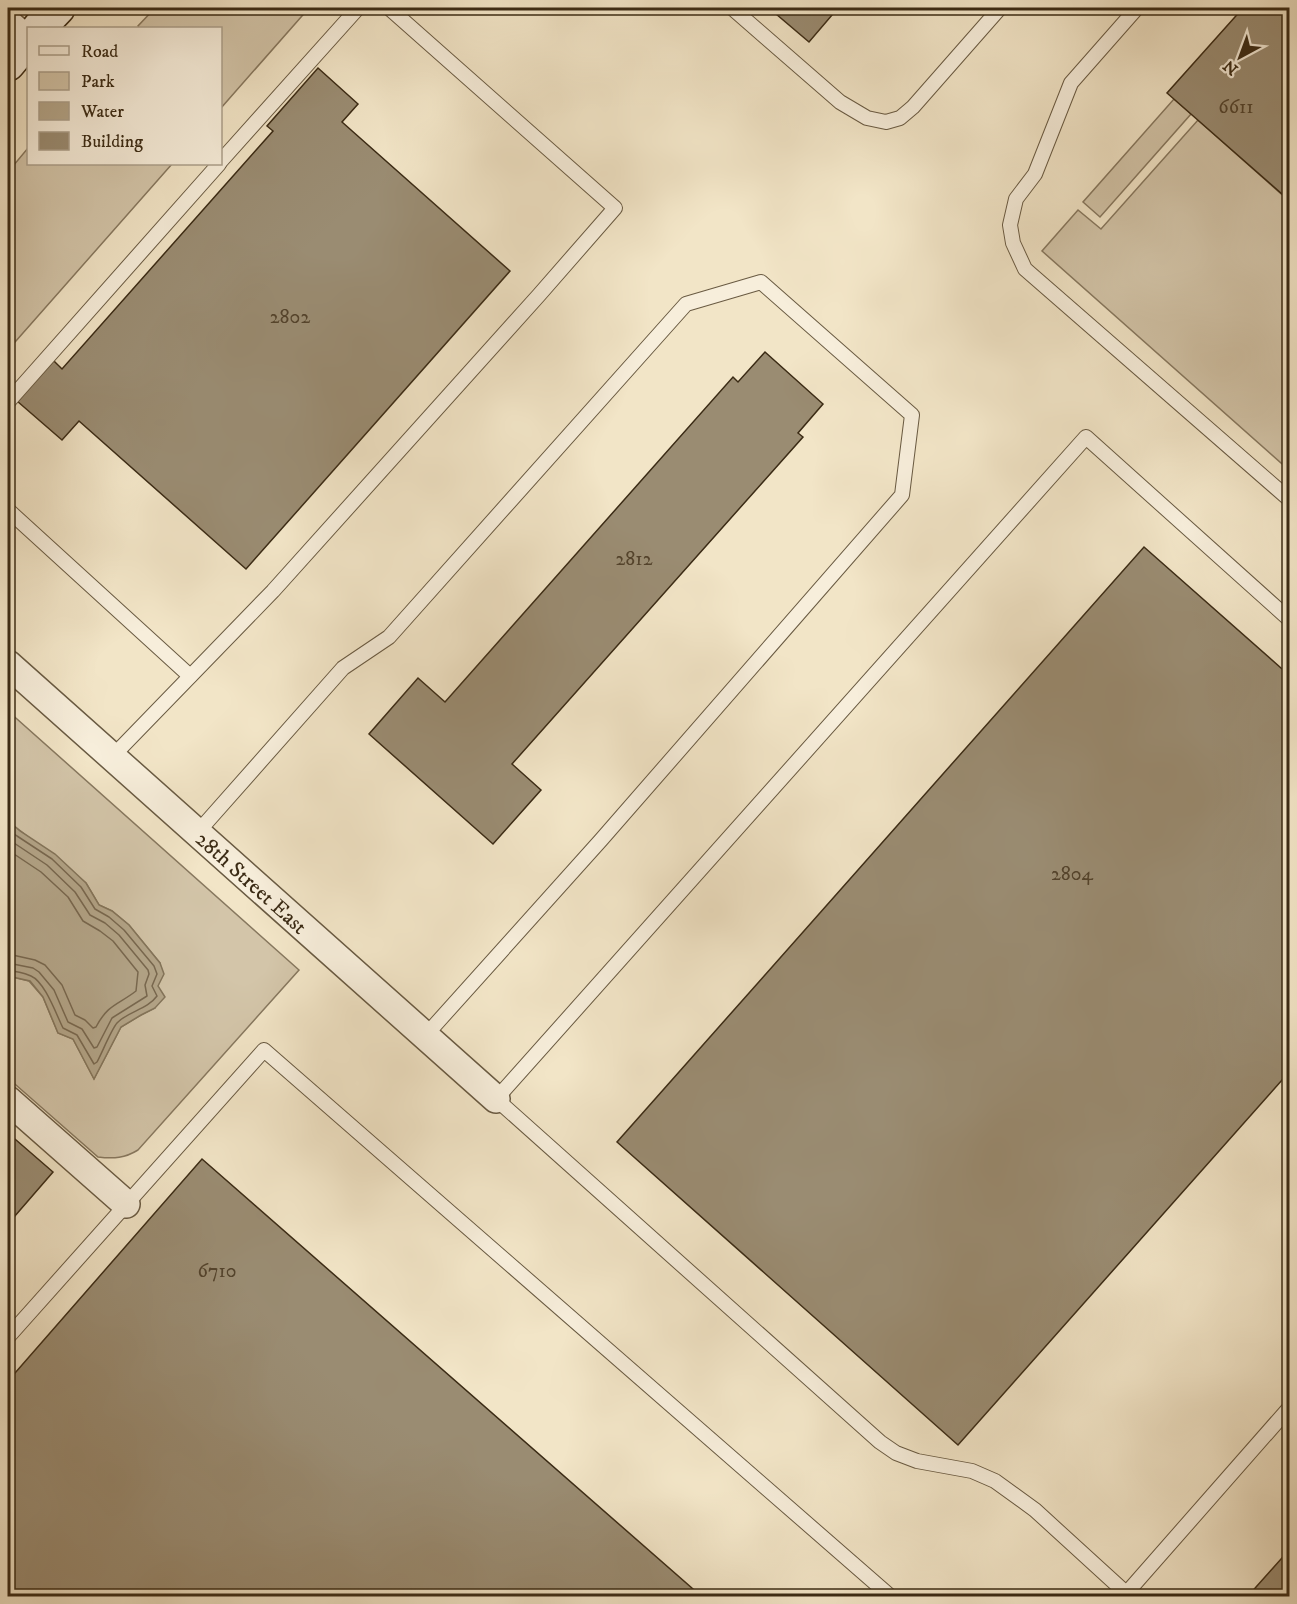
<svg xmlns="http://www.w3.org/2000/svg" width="1297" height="1604" viewBox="0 0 1297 1604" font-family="'IM FELL DW Pica',serif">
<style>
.green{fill:#d3c5a9;stroke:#87785f;stroke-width:1.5}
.water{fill:#b4a68a;stroke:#84755b;stroke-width:1.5}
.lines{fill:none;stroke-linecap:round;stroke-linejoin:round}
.shore{stroke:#786850;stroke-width:1.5}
.building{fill:#9a8c72;stroke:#3b2b15;stroke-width:1.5}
.lane-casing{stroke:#695a42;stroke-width:16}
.street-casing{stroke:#695a42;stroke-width:30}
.secondary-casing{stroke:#3b2b15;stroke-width:36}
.lane{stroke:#f7eedb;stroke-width:14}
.street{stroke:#f7eedb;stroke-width:27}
.secondary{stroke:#f7eedb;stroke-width:33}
.labels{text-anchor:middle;stroke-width:5;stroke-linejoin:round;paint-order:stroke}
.number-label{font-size:20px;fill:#53432c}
.street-label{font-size:22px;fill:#3b2b15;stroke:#f7eedb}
</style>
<rect width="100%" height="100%" fill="#f2e5c7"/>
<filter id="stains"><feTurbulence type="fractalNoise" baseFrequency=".00333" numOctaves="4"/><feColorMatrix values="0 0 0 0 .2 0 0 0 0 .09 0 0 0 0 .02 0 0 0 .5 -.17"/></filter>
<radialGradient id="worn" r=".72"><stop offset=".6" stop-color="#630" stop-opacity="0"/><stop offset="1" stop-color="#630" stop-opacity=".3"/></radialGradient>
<g class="green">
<path d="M 155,8 L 309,8 L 221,108 L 220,28 L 139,28 L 138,26 Z"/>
<path d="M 1174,99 L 1191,114 L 1100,217 L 1083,202 Z"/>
<path d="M 1198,120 L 1289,201 L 1289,470 L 1042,251 L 1078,210 L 1101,229 Z"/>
<path d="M 28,148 L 28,164 L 172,164 L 8,350 L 8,172 Z"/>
<path d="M 8,711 L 299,970 L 138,1150 C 125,1158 114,1159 98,1157 L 8,1078 L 8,976 L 29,981 L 43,997 L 58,1033 L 73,1039 L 94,1079 L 121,1027 L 141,1015 L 155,1008 L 160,963 L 129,925 L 112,911 L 99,905 L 86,883 L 8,821 Z"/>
</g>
<path class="water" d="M 8,821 L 20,831 L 55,854 L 86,883 L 99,905 L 112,911 L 129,925 L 160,963 L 164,974 L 158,986 L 165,997 L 155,1008 L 141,1015 L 121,1027 L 94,1079 L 73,1039 L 58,1033 L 43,997 L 30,981 L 8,976 Z"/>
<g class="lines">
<g class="shore">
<path d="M 8,829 L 17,836 L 52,859 L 81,887 L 95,909 L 109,917 L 124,930 L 154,966 L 157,974 L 152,986 L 157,996 C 147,1010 128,1011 117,1023 C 111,1030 102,1053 97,1062 L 94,1064 L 77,1035 L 63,1028 C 56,1014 45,982 31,976 C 24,973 15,971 8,971"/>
<path d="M 8,839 L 47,865 L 75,892 L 90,915 L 105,923 L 119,935 L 148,970 L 149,974 L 145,985 L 147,996 L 112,1018 L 97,1047 L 94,1048 L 82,1029 L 68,1022 L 54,990 L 39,972 L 33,968 L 8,963"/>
<path d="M 8,850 L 41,872 L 68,897 L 83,921 L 100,931 L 113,941 L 138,972 L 136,991 C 118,1005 108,1004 96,1027 L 93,1028 L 85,1020 L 75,1015 L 62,985 L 45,965 L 35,960 L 8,954"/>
</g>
</g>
<g class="building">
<path d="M 769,8 L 838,8 L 809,42 Z"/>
<path d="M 1243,8 L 1290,8 L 1290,201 L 1167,93 Z"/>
<path d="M 318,68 L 358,104 L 342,122 L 510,271 L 246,569 L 79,421 L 62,440 L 17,401 L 53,360 L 62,369 L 273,131 L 267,126 Z"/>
<path d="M 765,352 L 823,404 L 798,433 L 803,437 L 512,764 L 541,790 L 493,844 L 369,734 L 418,678 L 445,702 L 733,377 L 738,382 Z"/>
<path d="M 1144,547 L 1290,676 L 1290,1071 L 958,1445 L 617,1142 Z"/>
<path d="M 8,1133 L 53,1172 L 8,1224 Z"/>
<path d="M 202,1159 L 701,1596 L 8,1596 L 8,1381 Z"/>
<path d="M 1290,1549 L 1290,1596 L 1248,1596 Z"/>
</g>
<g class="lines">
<g class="lane-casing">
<g id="lane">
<path d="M 732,8 L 840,102 L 867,118 L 886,122 L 900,118 L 913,107 L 1000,8"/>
<path d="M 1137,8 L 1071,83 L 1035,174 L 1016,199 L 1010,225 L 1013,243 L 1025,269 L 1290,500"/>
<path d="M 220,162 L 358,8"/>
<path d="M 8,402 L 219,164"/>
<path d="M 8,510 L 190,676"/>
<path d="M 112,757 L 273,591 L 539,295 L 615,208 L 389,8"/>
<path d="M 197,833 L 343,668 L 389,637 L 686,304 L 761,282 L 912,415 L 902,495 L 601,840 L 426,1035"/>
<path d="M 8,1337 L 264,1050 L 890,1596"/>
<path d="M 1127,1594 L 1035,1510 L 995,1481 L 972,1471 L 917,1461 L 896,1453 L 880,1442 L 496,1099 L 1086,437 L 1290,620"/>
<path d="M 1124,1596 L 1290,1407"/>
</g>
</g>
<g class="street-casing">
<g id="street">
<path d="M 8,23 L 28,40"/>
<path d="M 8,664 L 496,1099"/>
<path d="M 8,1100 L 126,1204"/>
</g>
</g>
<g class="secondary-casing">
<g id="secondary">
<path d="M 39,28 L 58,8"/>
<path d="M 8,64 L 28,40"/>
</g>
</g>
<use href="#lane" class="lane"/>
<use href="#street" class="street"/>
<use href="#secondary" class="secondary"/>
</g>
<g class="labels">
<g class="number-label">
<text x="1236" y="113">6611</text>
<text x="290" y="323">2802</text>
<text x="634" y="565">2812</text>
<text x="1072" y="880">2804</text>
<text x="217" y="1277">6710</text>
</g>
<g class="street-label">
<text transform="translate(252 882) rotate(42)" y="8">28th Street East</text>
</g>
</g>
<rect width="1297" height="1604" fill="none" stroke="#f2e5c7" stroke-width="30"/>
<rect x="9" y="9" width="1279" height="1586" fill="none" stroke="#3b2b15" stroke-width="3"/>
<rect x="15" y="15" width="1267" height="1574" fill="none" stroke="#3b2b15" stroke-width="1.5"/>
<rect x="27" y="27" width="195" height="138" fill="#f7eedb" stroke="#aca08c" stroke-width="1.5"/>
<rect x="39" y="46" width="30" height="9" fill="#f7eedb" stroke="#aca08c" stroke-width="1.5"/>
<text x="81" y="57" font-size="18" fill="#3b2b15">Road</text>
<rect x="39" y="72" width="30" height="18" fill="#d3c5a9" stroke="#aca08c" stroke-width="1.5"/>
<text x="81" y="87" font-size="18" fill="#3b2b15">Park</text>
<rect x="39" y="102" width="30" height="18" fill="#b4a68a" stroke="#aca08c" stroke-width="1.5"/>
<text x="81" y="117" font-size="18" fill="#3b2b15">Water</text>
<rect x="39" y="132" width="30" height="18" fill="#9a8c72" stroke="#aca08c" stroke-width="1.5"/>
<text x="81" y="147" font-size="18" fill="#3b2b15">Building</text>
<g transform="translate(1240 57) rotate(221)" stroke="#f7eedb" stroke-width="4.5" paint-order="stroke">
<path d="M0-4.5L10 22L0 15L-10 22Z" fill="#3b2b15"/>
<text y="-9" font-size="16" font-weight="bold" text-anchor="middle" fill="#3b2b15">N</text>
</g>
<rect width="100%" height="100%" filter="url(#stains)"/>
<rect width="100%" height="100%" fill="url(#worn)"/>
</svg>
